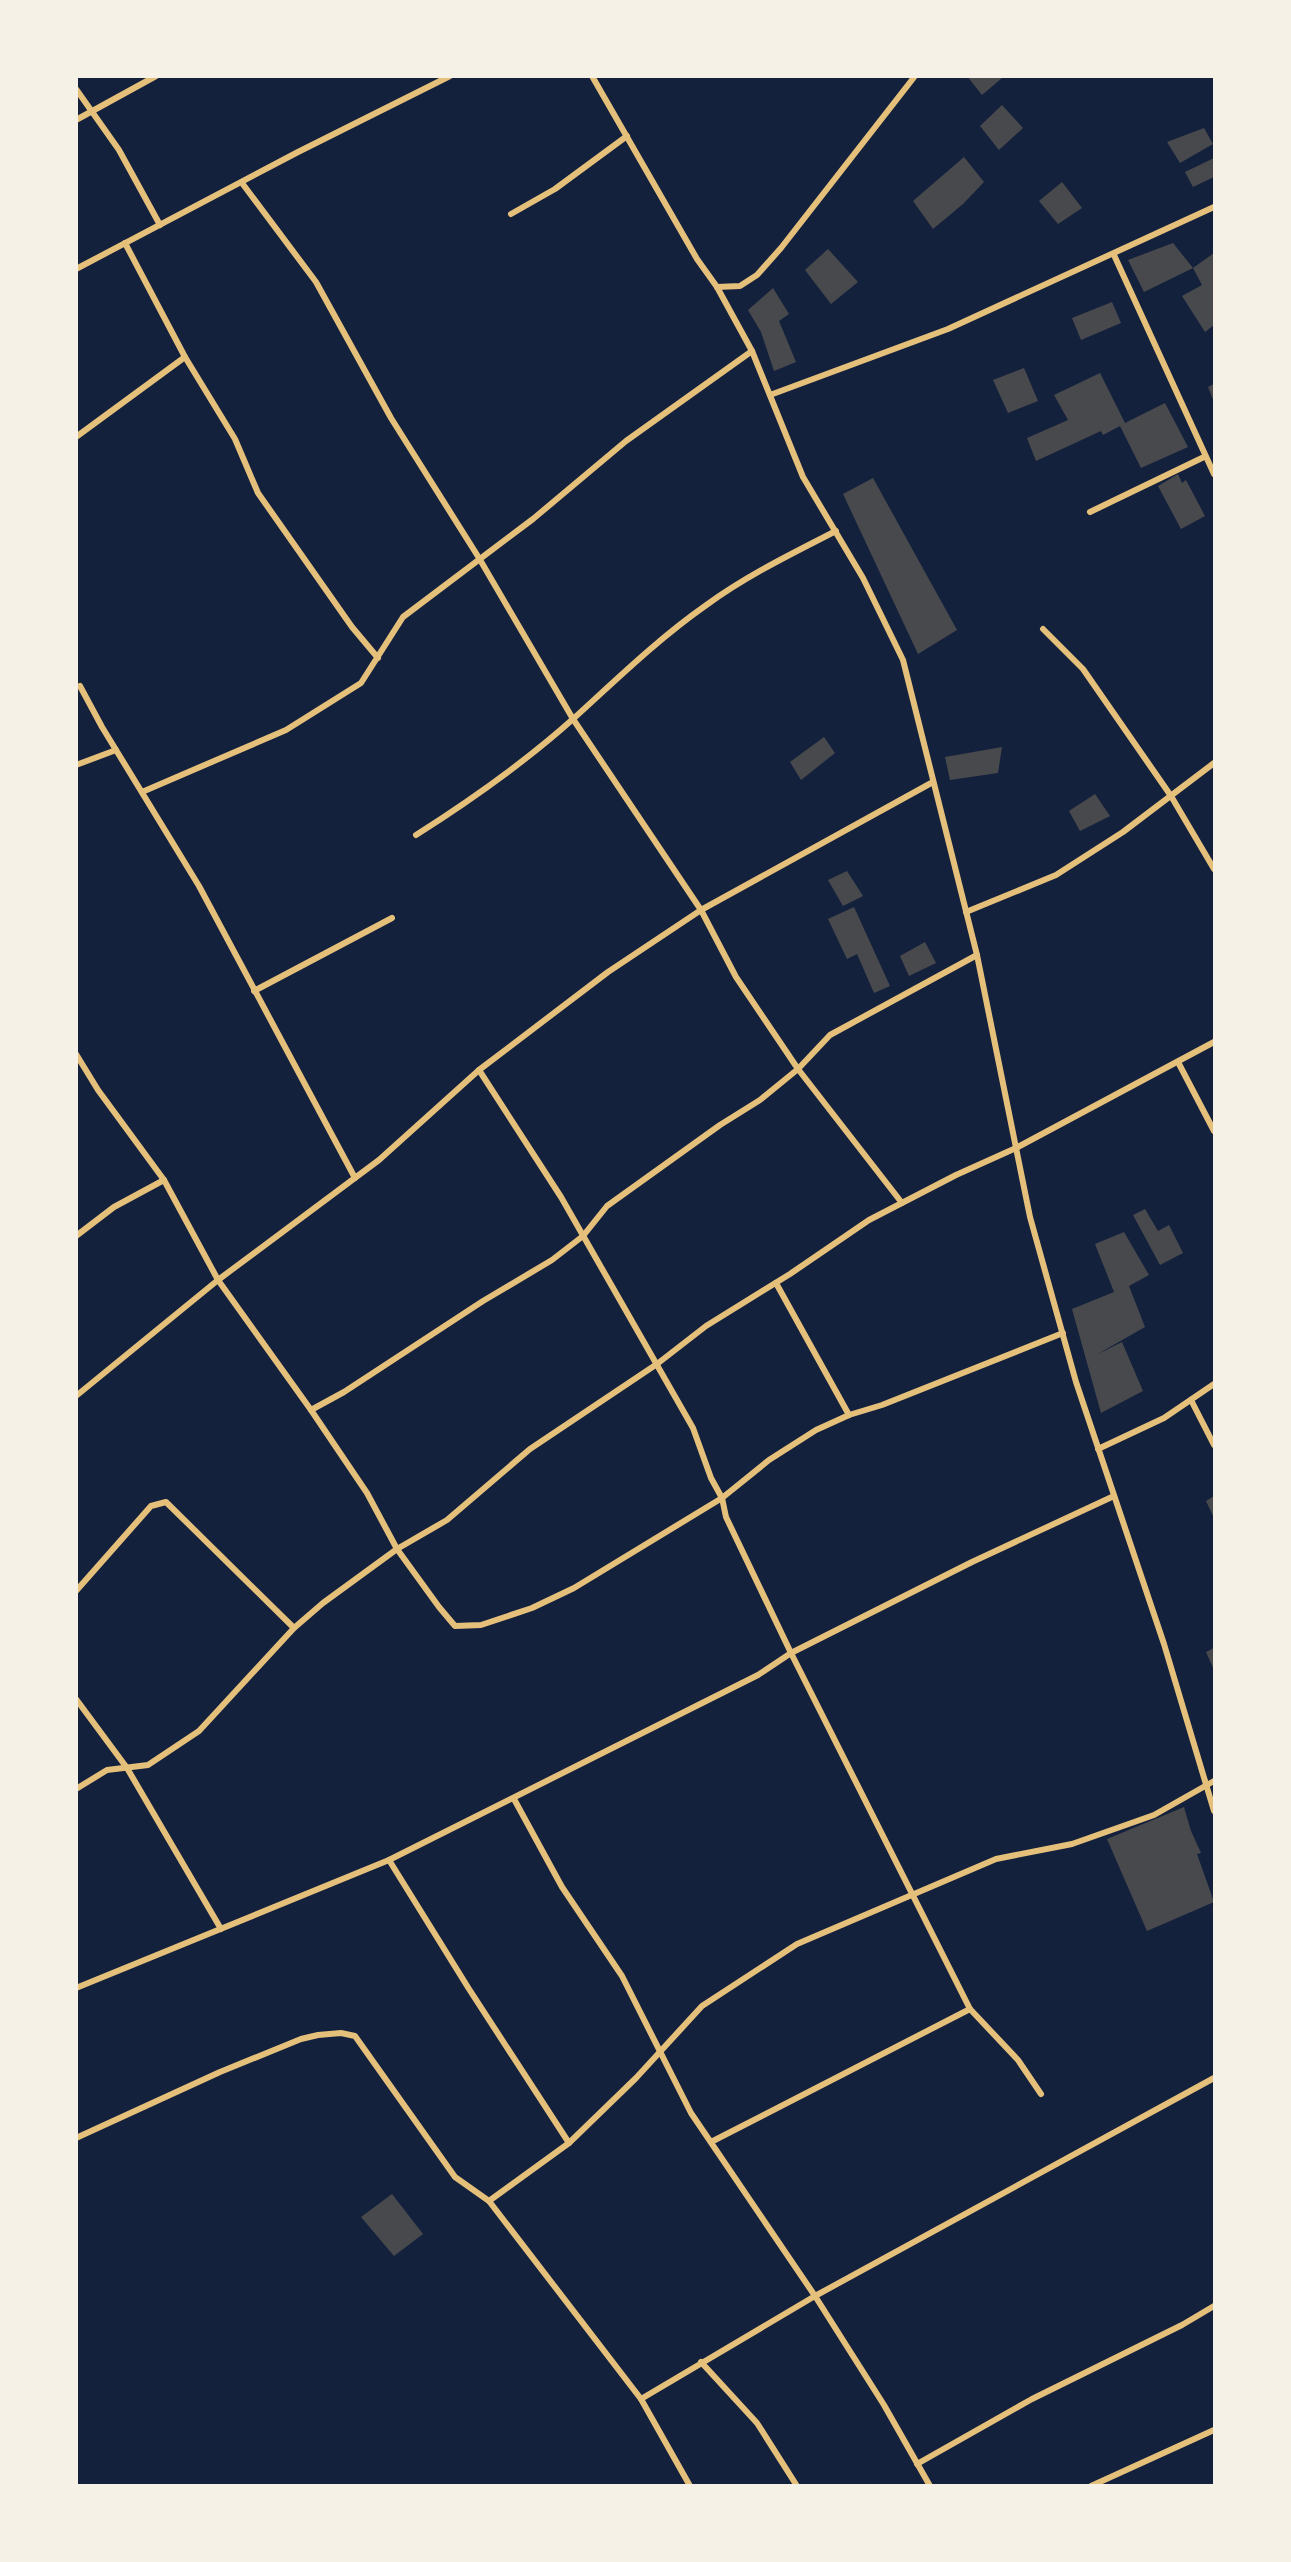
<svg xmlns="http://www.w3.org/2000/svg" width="1291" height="2562" viewBox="0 0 1291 2562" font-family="Manrope,sans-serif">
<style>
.building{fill:#48494c}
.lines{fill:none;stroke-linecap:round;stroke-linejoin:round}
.minor{stroke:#e5c07b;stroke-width:6}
</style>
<rect width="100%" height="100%" fill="#14213d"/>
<g class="building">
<path d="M 967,76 L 1001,76 L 1002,78 L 982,95 Z"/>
<path d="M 1002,105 L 1023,128 L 999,150 L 980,126 Z"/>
<path d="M 1204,128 L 1213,144 L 1180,163 L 1167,142 Z"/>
<path d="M 964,157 L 984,182 L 963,204 L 933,229 L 913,201 Z"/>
<path d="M 1214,158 L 1214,177 L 1193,187 L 1185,172 Z"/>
<path d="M 1062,182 L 1082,208 L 1058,224 L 1039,201 Z"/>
<path d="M 1173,243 L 1193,268 L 1144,292 L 1128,260 Z"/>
<path d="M 828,249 L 858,282 L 831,304 L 805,270 Z"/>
<path d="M 1214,253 L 1214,325 L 1205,332 L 1182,296 L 1202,285 L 1193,268 Z"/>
<path d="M 773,288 L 789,314 L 779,321 L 796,362 L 774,371 L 761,332 L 748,310 Z"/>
<path d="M 1112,302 L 1121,323 L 1081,340 L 1072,318 Z"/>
<path d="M 1024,368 L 1038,401 L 1008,413 L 993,380 Z"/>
<path d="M 1100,373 L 1125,423 L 1165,403 L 1188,447 L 1141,468 L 1120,426 L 1103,435 L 1101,431 L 1036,461 L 1027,438 L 1068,420 L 1054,395 Z"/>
<path d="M 1214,384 L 1214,402 L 1208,387 Z"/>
<path d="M 1178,474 L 1182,483 L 1186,480 L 1205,516 L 1181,529 L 1158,486 Z"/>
<path d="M 873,478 L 957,630 L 918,654 L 843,494 Z"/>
<path d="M 824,737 L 835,753 L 801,780 L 790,762 Z"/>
<path d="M 1002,747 L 998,773 L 950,780 L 945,757 Z"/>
<path d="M 1095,794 L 1110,816 L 1080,831 L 1069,811 Z"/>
<path d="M 847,871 L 863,896 L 843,906 L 828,880 Z"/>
<path d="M 854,907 L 890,986 L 874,993 L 857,954 L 847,959 L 828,919 Z"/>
<path d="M 925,942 L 936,963 L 909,976 L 900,956 Z"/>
<path d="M 1145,1209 L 1158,1231 L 1169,1225 L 1183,1253 L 1160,1265 L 1133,1215 Z"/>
<path d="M 1124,1232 L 1149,1275 L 1129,1286 L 1145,1327 L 1096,1355 L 1122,1342 L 1143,1391 L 1101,1413 L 1072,1309 L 1114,1292 L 1095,1244 Z"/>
<path d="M 1214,1496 L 1214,1518 L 1206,1501 Z"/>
<path d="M 1214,1648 L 1214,1670 L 1206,1652 Z"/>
<path d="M 1184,1807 L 1191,1831 L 1201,1853 L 1197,1854 L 1214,1902 L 1147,1931 L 1107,1839 Z"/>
<path d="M 392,2194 L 423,2234 L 394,2256 L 361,2217 Z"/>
</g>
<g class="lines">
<g class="minor">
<path d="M 592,76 L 697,259 L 717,287 L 752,351 L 803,477 L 863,578 L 903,660 L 977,955 L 1030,1217 L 1076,1382 L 1164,1644 L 1214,1811"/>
<path d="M 76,89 L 119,150 L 160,225"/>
<path d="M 76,120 L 156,76"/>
<path d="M 242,183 L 316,282 L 391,418 L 479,558 L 573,719 L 701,910 L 736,977 L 798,1069 L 902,1203"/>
<path d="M 511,214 L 555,189 L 627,136"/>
<path d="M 125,243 L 185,357 L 235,439 L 258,493 L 352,627 L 378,658"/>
<path d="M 1114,255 L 1214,474"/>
<path d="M 76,269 L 298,152 L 450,76"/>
<path d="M 717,287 L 740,286 L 757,275 L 781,248 L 915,76"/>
<path d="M 770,395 L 948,329 L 1214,207"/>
<path d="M 76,437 L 185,357"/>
<path d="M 1090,512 L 1204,457"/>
<path d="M 1043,629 L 1083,669 L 1171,796 L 1214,869"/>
<path d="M 80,686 L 102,727 L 199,886 L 355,1178"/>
<path d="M 76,765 L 116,750"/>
<path d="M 142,792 L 286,730 L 361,683 L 403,617 L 533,519 L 626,441 L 752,351"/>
<path d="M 416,835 C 471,800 524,763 573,719 C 616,680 658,639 705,606 C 746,576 791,554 836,531"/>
<path d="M 966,912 L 1056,875 L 1123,832 L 1214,763"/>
<path d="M 254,991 L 392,918"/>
<path d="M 76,1054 L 98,1090 L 164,1180 L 218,1280 L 311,1410 L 367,1493 L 397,1549 L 439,1607 L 455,1626 L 481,1625 L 532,1608 L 574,1588 L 722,1498 L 769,1460 L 816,1430 L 849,1415 L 882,1405 L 1063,1333"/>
<path d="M 1178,1062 L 1214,1131"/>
<path d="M 479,1070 L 561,1197 L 693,1428 L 711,1478 L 722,1498 L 726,1517 L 791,1653 L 970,2009 L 1018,2060 L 1041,2094"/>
<path d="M 76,1236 L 114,1207 L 164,1180"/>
<path d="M 776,1283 L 849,1415"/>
<path d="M 76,1396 L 218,1280 L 379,1160 L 479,1070 L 608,972 L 701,910 L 933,782"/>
<path d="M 1191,1400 L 1214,1445"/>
<path d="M 311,1410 L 344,1392 L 483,1301 L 552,1260 L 583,1236 L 607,1206 L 720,1125 L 760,1100 L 798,1069 L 830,1035 L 977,955"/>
<path d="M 1098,1449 L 1164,1418 L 1214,1384"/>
<path d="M 76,1591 L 151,1506 L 166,1502 L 294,1628"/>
<path d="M 76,1699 L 127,1768 L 221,1929"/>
<path d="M 76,1789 L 107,1770 L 148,1765 L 199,1731 L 294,1628 L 323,1603 L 397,1549 L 447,1520 L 530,1449 L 657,1364 L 706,1326 L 790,1274 L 869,1220 L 956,1175 L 1016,1148 L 1214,1042"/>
<path d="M 514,1799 L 562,1887 L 622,1976 L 691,2113 L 815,2296 L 884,2405 L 930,2486"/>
<path d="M 389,1860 L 469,1989 L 569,2143"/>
<path d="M 76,1988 L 389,1860 L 758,1675 L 791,1653 L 972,1562 L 1114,1496"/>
<path d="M 76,2138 L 220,2072 L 301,2039 L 318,2035 L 341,2033 L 355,2036 L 455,2177 L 489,2201 L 641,2399 L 690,2486"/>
<path d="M 711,2142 L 970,2009"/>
<path d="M 489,2201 L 569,2143 L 636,2078 L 702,2006 L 797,1944 L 996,1859 L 1072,1844 L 1154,1815 L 1214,1781"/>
<path d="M 701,2362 L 757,2423 L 797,2486"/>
<path d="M 641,2399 L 815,2296 L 1214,2078"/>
<path d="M 917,2464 L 1032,2399 L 1182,2325 L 1214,2306"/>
<path d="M 1091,2486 L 1214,2430"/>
</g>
</g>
<rect width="1291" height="2562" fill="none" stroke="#f6f1e7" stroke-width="156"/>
</svg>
